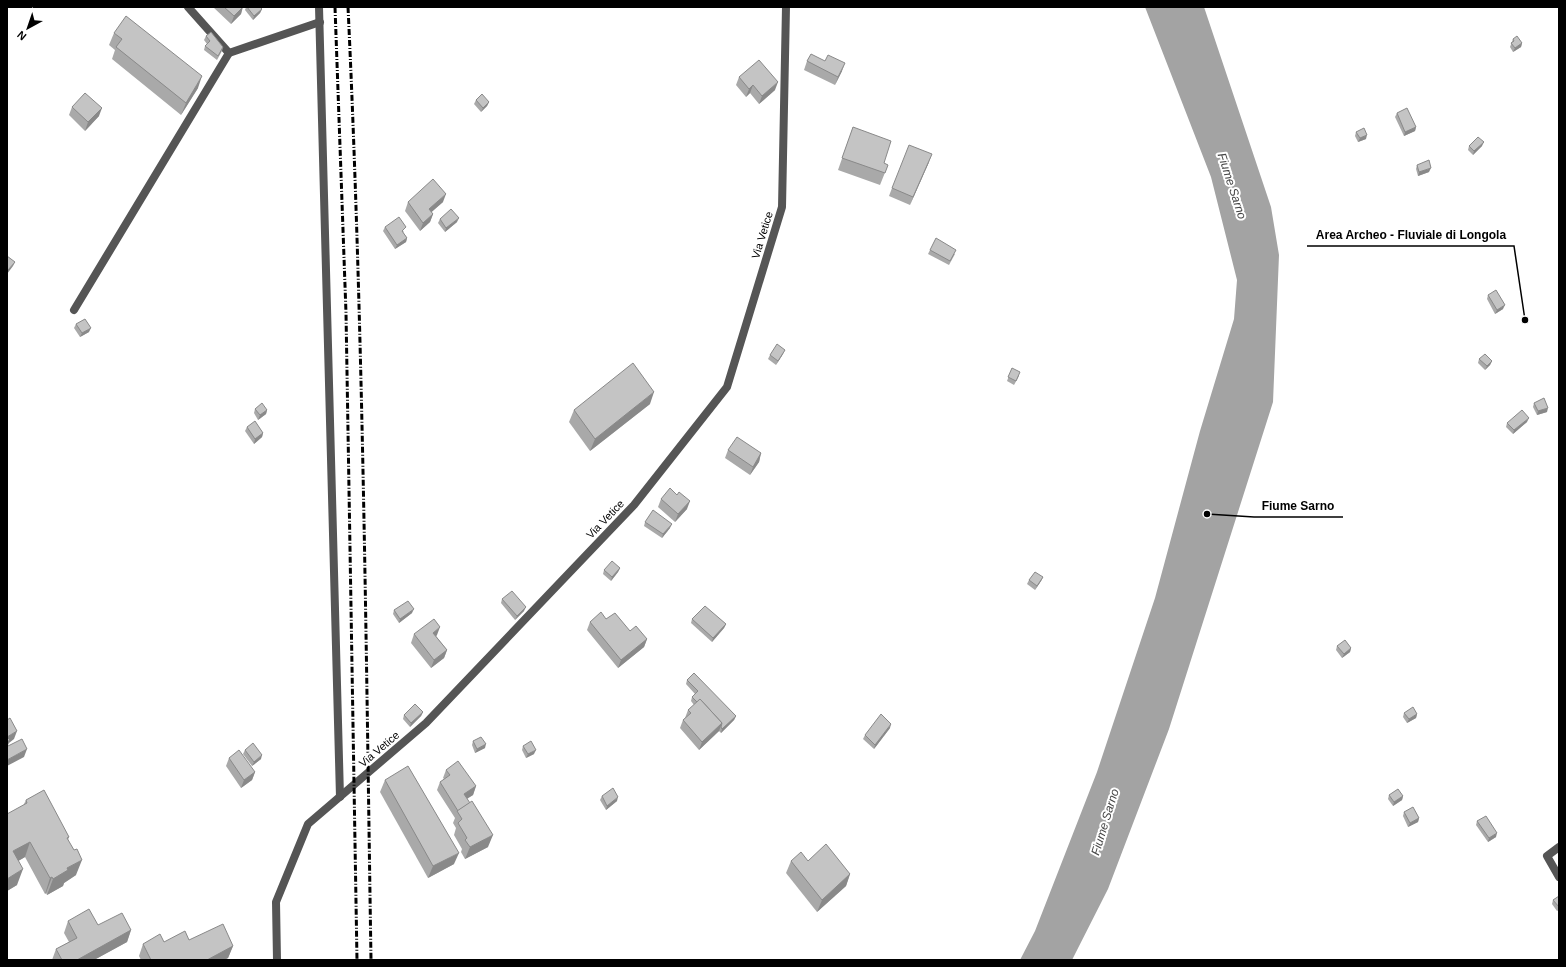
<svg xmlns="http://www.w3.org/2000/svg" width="1566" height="967" viewBox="0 0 1566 967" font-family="Arial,sans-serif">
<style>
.water{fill:#a3a3a3}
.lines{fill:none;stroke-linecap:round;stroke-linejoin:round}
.service{stroke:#555;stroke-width:8}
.minor{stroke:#555;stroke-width:8}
.rail{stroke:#000;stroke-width:3;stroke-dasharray:6 2 1 2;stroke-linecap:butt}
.wall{fill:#a9a9a9}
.shaded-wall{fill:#898989}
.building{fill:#c4c4c4;stroke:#898989}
.labels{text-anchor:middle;stroke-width:4;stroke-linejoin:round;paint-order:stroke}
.street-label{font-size:11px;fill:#000;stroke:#fff}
.water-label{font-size:12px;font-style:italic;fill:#444;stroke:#fff}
.leader{fill:none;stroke:#000;stroke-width:1.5}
.callout-dot{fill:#000;stroke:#fff;stroke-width:1.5}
.callout-label{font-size:12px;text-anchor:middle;font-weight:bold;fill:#000;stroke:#fff;stroke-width:4;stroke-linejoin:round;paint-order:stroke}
</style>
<rect width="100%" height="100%" fill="#fff"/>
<path class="water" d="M 1145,7 L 1204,7 L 1271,207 L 1279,255 L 1273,402 L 1169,729 L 1108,889 L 1072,960 L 1020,960 L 1035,931 L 1097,772 L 1155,598 L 1200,431 L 1234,319 L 1237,280 L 1211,177 Z"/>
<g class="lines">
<path class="service" d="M 1559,847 L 1547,856 L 1559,877"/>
<g class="minor">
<path d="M 319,7 L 340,797"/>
<path d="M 229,53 L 320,22"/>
<path d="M 74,310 L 229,53 L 188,7"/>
<path d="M 277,960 L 276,902 L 308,824 L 426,723 L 634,505 L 727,387 L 782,207 L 786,7"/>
</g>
<g class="rail">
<path d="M 335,7 L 346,313 L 357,960"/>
<path d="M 348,7 C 363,324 366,642 371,960"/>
</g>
</g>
<g class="wall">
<path d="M 213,7 L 242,7 L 241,14 L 231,24 Z"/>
<path d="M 246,7 L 260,7 L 262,9 L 260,13 L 253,20 L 245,10 Z"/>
<path d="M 114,33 L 198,88 L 181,115 L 112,59 L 115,50 L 109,45 Z"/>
<path d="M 206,36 L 223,47 L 222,51 L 217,60 L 204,50 L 205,46 L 207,44 L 204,40 Z"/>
<path d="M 1513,39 L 1522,43 L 1521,47 L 1513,52 L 1510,47 Z"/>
<path d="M 807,61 L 825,61 L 842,71 L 835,85 L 804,70 Z"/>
<path d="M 739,77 L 775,90 L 759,104 L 750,93 L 746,97 L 736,85 Z"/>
<path d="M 476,100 L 489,102 L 487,106 L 481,112 L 474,104 Z"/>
<path d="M 72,107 L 99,116 L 85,131 L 69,115 Z"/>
<path d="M 1397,113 L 1416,127 L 1415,131 L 1404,136 L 1395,117 Z"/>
<path d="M 853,127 L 884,163 L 888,165 L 880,185 L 838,170 Z"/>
<path d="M 1356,132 L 1366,139 L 1358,142 L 1355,136 Z"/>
<path d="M 1469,146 L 1482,146 L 1473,155 L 1468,150 Z"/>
<path d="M 929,162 L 910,205 L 889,196 L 892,188 Z"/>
<path d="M 1417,165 L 1429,172 L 1418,176 L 1416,169 Z"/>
<path d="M 408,202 L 443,202 L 431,212 L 433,214 L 430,222 L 420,231 L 405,211 Z"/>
<path d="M 440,219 L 457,222 L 445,232 L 438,223 Z"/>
<path d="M 385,227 L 404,231 L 403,232 L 407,238 L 406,242 L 395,249 L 383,231 Z"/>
<path d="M 930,250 L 955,254 L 949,265 L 928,254 Z"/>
<path d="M 1488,295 L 1503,309 L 1495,314 L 1487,299 Z"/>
<path d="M 76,324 L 89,332 L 80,337 L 74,328 Z"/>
<path d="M 783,354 L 776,365 L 768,359 L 770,355 Z"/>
<path d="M 1479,359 L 1492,361 L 1490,365 L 1485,370 L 1478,363 Z"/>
<path d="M 1012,368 L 1019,376 L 1014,385 L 1007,381 Z"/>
<path d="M 1534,403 L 1547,412 L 1537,415 L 1533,407 Z"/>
<path d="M 650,404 L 590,451 L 569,422 L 574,410 Z"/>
<path d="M 255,409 L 267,410 L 266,414 L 258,420 L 254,413 Z"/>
<path d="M 1527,422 L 1513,434 L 1506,427 L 1507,423 Z"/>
<path d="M 247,427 L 263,433 L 262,437 L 254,444 L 245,431 Z"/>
<path d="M 728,450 L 761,453 L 759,462 L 750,475 L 725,458 Z"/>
<path d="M 677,495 L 687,509 L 675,522 L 658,507 L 661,499 Z"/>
<path d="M 645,522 L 670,528 L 662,538 L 644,526 Z"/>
<path d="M 620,568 L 618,572 L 611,581 L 603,574 L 604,570 Z"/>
<path d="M 1043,577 L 1041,581 L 1035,590 L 1027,584 L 1029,580 Z"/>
<path d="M 502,599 L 524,611 L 515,620 L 501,603 Z"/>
<path d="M 394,610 L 412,613 L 399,623 L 393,614 Z"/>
<path d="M 606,619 L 630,631 L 647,639 L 644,647 L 618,668 L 587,630 L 590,622 Z"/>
<path d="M 692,619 L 726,624 L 724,628 L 712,642 L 691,623 Z"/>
<path d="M 414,634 L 437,635 L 436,636 L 447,650 L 444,658 L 431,668 L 411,643 Z"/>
<path d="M 1337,646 L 1351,648 L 1350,652 L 1342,658 L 1336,650 Z"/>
<path d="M 687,680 L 736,716 L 734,720 L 721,733 L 719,731 L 699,750 L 680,728 L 683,720 L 685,718 L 688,710 L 694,705 L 691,701 L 692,697 L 695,694 L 686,684 Z"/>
<path d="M 423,712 L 421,716 L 410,727 L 403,719 L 404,715 Z"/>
<path d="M 1404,713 L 1417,714 L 1416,718 L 1407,723 L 1403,717 Z"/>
<path d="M 890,728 L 874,749 L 863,739 L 865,735 Z"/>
<path d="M 473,741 L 485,748 L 475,753 L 472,745 Z"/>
<path d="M 523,746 L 534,754 L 526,758 L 522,750 Z"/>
<path d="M 245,750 L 261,759 L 252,766 L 243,754 Z"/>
<path d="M 229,758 L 255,772 L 252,780 L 241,788 L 226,766 Z"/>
<path d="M 446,770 L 476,786 L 473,795 L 467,799 L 488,847 L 465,859 L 461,852 L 462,849 L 454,835 L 456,828 L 453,823 L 455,818 L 437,790 L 440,782 L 444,779 L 443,778 Z"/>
<path d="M 385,780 L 454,864 L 428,878 L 380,792 Z"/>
<path d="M 1389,795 L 1403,796 L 1402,800 L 1393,806 L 1388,799 Z"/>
<path d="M 602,796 L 617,801 L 606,810 L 600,800 Z"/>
<path d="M 26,800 L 69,837 L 68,840 L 76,875 L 64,883 L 63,886 L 47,895 L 46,893 L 45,894 L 25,857 L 18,861 L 17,885 L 7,891 L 24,804 Z"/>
<path d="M 1404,812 L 1419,818 L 1418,822 L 1408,827 L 1403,816 Z"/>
<path d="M 1477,821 L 1496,837 L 1488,842 L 1476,825 Z"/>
<path d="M 791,861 L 808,861 L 850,874 L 846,886 L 817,912 L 786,873 Z"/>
<path d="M 1559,896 L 1559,910 L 1557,911 L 1552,904 L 1553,900 Z"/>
<path d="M 68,921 L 98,925 L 131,930 L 127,942 L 94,960 L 52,960 L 56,949 L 69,942 L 64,933 Z"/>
<path d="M 189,940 L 233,946 L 228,958 L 224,960 L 141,960 L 139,956 L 143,944 L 164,942 Z"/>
</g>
<g class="shaded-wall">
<path d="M 243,7 L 241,14 L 231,24 L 234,16 Z"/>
<path d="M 262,9 L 260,13 L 253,20 L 254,16 Z"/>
<path d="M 1522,43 L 1521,47 L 1513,52 L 1515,48 Z"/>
<path d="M 845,63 L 842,71 L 835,85 L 838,77 Z"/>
<path d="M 202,76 L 198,88 L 181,115 L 186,103 Z"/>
<path d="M 778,82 L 775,90 L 759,104 L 762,96 Z"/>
<path d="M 753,85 L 750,93 L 746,97 L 749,89 Z"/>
<path d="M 489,102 L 487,106 L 481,112 L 483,108 Z"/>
<path d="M 102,108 L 99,116 L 85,131 L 88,122 Z"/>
<path d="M 1416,127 L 1415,131 L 1404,136 L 1405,132 Z"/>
<path d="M 1367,135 L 1366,139 L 1358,142 L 1360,138 Z"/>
<path d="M 1484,142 L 1482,146 L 1473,155 L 1474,151 Z"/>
<path d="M 932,154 L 929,162 L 910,205 L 913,197 Z"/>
<path d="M 1431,168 L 1429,172 L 1418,176 L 1419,172 Z"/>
<path d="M 446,194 L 443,202 L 426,217 L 429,209 Z"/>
<path d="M 433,214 L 430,222 L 420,231 L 423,223 Z"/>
<path d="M 459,218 L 457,222 L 445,232 L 446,228 Z"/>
<path d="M 407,238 L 406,242 L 395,249 L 397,245 Z"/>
<path d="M 15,262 L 13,266 L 7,274 L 8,270 Z"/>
<path d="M 1505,305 L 1503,309 L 1495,314 L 1497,310 Z"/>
<path d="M 91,328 L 89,332 L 80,337 L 82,333 Z"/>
<path d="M 785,350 L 783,354 L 776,365 L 778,361 Z"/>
<path d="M 1492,361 L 1490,365 L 1485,370 L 1487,366 Z"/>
<path d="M 654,392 L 650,404 L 590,451 L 595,439 Z"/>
<path d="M 1548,408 L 1547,412 L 1537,415 L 1538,411 Z"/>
<path d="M 267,410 L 266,414 L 258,420 L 260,415 Z"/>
<path d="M 1529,418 L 1527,422 L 1513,434 L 1514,430 Z"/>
<path d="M 263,433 L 262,437 L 254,444 L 255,439 Z"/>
<path d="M 761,453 L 759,462 L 750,475 L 753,467 Z"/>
<path d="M 690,501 L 687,509 L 675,522 L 678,514 Z"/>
<path d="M 672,524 L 670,528 L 662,538 L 663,534 Z"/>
<path d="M 620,568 L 618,572 L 611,581 L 612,577 Z"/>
<path d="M 1043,577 L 1041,581 L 1035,590 L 1037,586 Z"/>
<path d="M 526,607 L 524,611 L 515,620 L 517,616 Z"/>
<path d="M 414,609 L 412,613 L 399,623 L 400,619 Z"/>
<path d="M 726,624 L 724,628 L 712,642 L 713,638 Z"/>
<path d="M 440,627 L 437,635 L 431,641 L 433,633 Z"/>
<path d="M 647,639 L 644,647 L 618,668 L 621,660 Z"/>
<path d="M 1351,648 L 1350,652 L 1342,658 L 1344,654 Z"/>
<path d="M 447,650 L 444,658 L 431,668 L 434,660 Z"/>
<path d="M 423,712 L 421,716 L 410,727 L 411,723 Z"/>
<path d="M 1417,714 L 1416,718 L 1407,723 L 1409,719 Z"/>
<path d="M 736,716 L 734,720 L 721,733 L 722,729 Z"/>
<path d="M 722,723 L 719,731 L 699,750 L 702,742 Z"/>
<path d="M 891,724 L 890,728 L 874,749 L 875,745 Z"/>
<path d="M 17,731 L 14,739 L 9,743 L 7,747 L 7,737 Z"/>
<path d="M 486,744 L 485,748 L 475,753 L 477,749 Z"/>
<path d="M 27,749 L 24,757 L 7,766 L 7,760 Z"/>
<path d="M 536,750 L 534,754 L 526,758 L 528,754 Z"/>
<path d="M 262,755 L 261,759 L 252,766 L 254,762 Z"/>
<path d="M 255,772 L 252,780 L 241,788 L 244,780 Z"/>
<path d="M 476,786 L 473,795 L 461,802 L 464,794 Z"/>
<path d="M 1403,796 L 1402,800 L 1393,806 L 1394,802 Z"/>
<path d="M 618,797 L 617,801 L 606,810 L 607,806 Z"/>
<path d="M 1419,818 L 1418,822 L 1408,827 L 1410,823 Z"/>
<path d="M 1497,833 L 1496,837 L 1488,842 L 1489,838 Z"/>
<path d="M 493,835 L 488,847 L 465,859 L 470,847 Z"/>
<path d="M 30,842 L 25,857 L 8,867 L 13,851 Z"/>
<path d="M 459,853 L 454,864 L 428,878 L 433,866 Z"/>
<path d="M 82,860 L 76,875 L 64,883 L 63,886 L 47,895 L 53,879 L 67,868 Z"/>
<path d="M 23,869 L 17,885 L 7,891 L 7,879 Z"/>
<path d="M 850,874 L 846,886 L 817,912 L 822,900 Z"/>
<path d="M 52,877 L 46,893 L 45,894 L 50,878 Z"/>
<path d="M 131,930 L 127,942 L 94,960 L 77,960 Z"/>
<path d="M 233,946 L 228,958 L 224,960 L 207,960 Z"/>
</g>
<g class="building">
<path d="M 224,7 L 243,7 L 234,16 Z"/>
<path d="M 247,7 L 260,7 L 262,9 L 254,16 Z"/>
<path d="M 126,16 L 202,76 L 186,103 L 116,47 L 122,39 L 114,33 Z"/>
<path d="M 211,32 L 223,47 L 218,56 L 205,46 L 210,41 L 206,36 Z"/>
<path d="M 1517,36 L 1522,43 L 1515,48 L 1511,43 L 1514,41 L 1513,39 Z"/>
<path d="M 811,54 L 825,61 L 828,55 L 845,63 L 838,77 L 807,61 Z"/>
<path d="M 759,60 L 778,82 L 762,96 L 753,85 L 749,89 L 739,77 Z"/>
<path d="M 85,93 L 102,108 L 88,122 L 72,107 Z"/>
<path d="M 482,94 L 489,102 L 483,108 L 476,100 Z"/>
<path d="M 1407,108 L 1416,127 L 1405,132 L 1397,113 Z"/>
<path d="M 853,127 L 891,141 L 884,163 L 888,165 L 885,173 L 842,158 Z"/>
<path d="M 1364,128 L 1367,135 L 1360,138 L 1356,132 Z"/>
<path d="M 1478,137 L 1484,142 L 1474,151 L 1469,146 Z"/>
<path d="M 909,145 L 932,154 L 913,197 L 892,188 Z"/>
<path d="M 1429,160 L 1431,168 L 1419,172 L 1417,165 Z"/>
<path d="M 433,179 L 446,194 L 429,209 L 433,214 L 423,223 L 408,202 Z"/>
<path d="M 451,209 L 459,218 L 446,228 L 440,219 Z"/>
<path d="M 399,217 L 406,227 L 402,231 L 407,238 L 397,245 L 385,227 Z"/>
<path d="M 936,238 L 956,250 L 950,261 L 930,250 Z"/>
<path d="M 7,256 L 15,262 L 8,270 L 7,269 Z"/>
<path d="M 1496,290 L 1505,305 L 1497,310 L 1488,295 Z"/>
<path d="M 85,319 L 91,328 L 82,333 L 76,324 Z"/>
<path d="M 777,344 L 785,350 L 778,361 L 770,355 Z"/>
<path d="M 1485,354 L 1492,361 L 1487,366 L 1479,359 Z"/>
<path d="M 633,363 L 654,392 L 595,439 L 574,410 Z"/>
<path d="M 1012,368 L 1020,372 L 1016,381 L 1008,377 Z"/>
<path d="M 1544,398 L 1548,408 L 1538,411 L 1534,403 Z"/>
<path d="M 262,403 L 267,410 L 260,415 L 255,409 Z"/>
<path d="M 1522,410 L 1529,418 L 1514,430 L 1507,423 Z"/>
<path d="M 255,421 L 263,433 L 255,439 L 247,427 Z"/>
<path d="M 737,437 L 761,453 L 753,467 L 728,450 Z"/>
<path d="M 670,488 L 677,495 L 679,492 L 690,501 L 678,514 L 661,499 Z"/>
<path d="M 653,510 L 672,524 L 663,534 L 645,522 Z"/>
<path d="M 612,561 L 620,568 L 612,577 L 604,570 Z"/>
<path d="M 1035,572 L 1043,577 L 1037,586 L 1029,580 Z"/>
<path d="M 512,591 L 526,607 L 517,616 L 502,599 Z"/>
<path d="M 408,601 L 414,609 L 400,619 L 394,610 Z"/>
<path d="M 705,606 L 726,624 L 713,638 L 692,619 Z"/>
<path d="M 601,612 L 606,619 L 615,613 L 630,631 L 636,626 L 647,639 L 621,660 L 590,622 Z"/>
<path d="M 434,619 L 440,627 L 433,633 L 447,650 L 434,660 L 414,634 Z"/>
<path d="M 1345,640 L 1351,648 L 1344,654 L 1337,646 Z"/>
<path d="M 694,673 L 736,716 L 722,729 L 721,727 L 722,723 L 700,699 L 697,702 L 692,697 L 698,691 L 687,680 Z"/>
<path d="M 700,699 L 722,723 L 702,742 L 683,720 L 691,713 L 688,710 Z"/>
<path d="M 415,704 L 423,712 L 411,723 L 404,715 Z"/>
<path d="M 1413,707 L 1417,714 L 1409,719 L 1404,713 Z"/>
<path d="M 881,714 L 891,724 L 875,745 L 865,735 Z"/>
<path d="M 10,718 L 17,731 L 7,737 L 10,740 L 7,742 L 7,720 Z"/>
<path d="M 481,737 L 486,744 L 477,749 L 473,741 Z"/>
<path d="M 22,739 L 27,749 L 7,760 L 7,744 L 8,746 Z"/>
<path d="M 531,741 L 536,750 L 528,754 L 523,746 Z"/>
<path d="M 253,743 L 262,755 L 254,762 L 245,750 Z"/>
<path d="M 239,750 L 255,772 L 244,780 L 229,758 Z"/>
<path d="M 458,761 L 476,786 L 464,794 L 470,803 L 458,811 L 440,782 L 450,775 L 446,770 Z"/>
<path d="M 408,766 L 459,853 L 433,866 L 385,780 Z"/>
<path d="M 613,788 L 618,797 L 607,806 L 602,796 Z"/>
<path d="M 1398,789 L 1403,796 L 1394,802 L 1389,795 Z"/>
<path d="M 44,790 L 69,837 L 67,838 L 74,850 L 77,849 L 82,860 L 67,868 L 68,870 L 53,879 L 52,877 L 50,878 L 30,842 L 13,851 L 23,869 L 7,879 L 7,814 L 27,803 L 26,800 Z"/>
<path d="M 472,801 L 493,835 L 470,847 L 465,840 L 467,838 L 458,823 L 462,819 L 457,811 Z"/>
<path d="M 1413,807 L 1419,818 L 1410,823 L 1404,812 Z"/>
<path d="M 1486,816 L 1497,833 L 1489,838 L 1477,821 Z"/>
<path d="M 826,844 L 850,874 L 822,900 L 791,861 L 801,852 L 808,861 Z"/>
<path d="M 1559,896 L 1559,907 L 1553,900 Z"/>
<path d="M 89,909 L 98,925 L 122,913 L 131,930 L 77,960 L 62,960 L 56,949 L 77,938 L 68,921 Z"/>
<path d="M 223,924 L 233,946 L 207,960 L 151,960 L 143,944 L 160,934 L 164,942 L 185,931 L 189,940 Z"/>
</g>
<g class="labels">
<g class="street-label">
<text transform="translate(762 235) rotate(-73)" y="4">Via Vetice</text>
<text transform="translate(605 519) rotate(-46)" y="4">Via Vetice</text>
<text transform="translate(379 749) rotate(-40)" y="4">Via Vetice</text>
</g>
<g class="water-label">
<text transform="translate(1232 186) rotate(72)" y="4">Fiume Sarno</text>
<text transform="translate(1105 822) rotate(-73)" y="4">Fiume Sarno</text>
</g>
</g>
<path class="leader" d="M1525 320L1514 246H1307M1207 514L1254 517H1343"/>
<g class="callout-dot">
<circle cx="1525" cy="320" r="4"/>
<circle cx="1207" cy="514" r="4"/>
</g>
<g class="callout-label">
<text x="1411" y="239">Area Archeo - Fluviale di Longola</text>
<text x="1298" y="510">Fiume Sarno</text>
</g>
<rect width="1566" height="967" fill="none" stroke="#000000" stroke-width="16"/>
<g transform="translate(28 28) rotate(220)" stroke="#ffffff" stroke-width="3" paint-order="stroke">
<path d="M0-3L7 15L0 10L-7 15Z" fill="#000000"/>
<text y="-6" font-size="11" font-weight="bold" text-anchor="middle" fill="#000000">N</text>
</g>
</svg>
